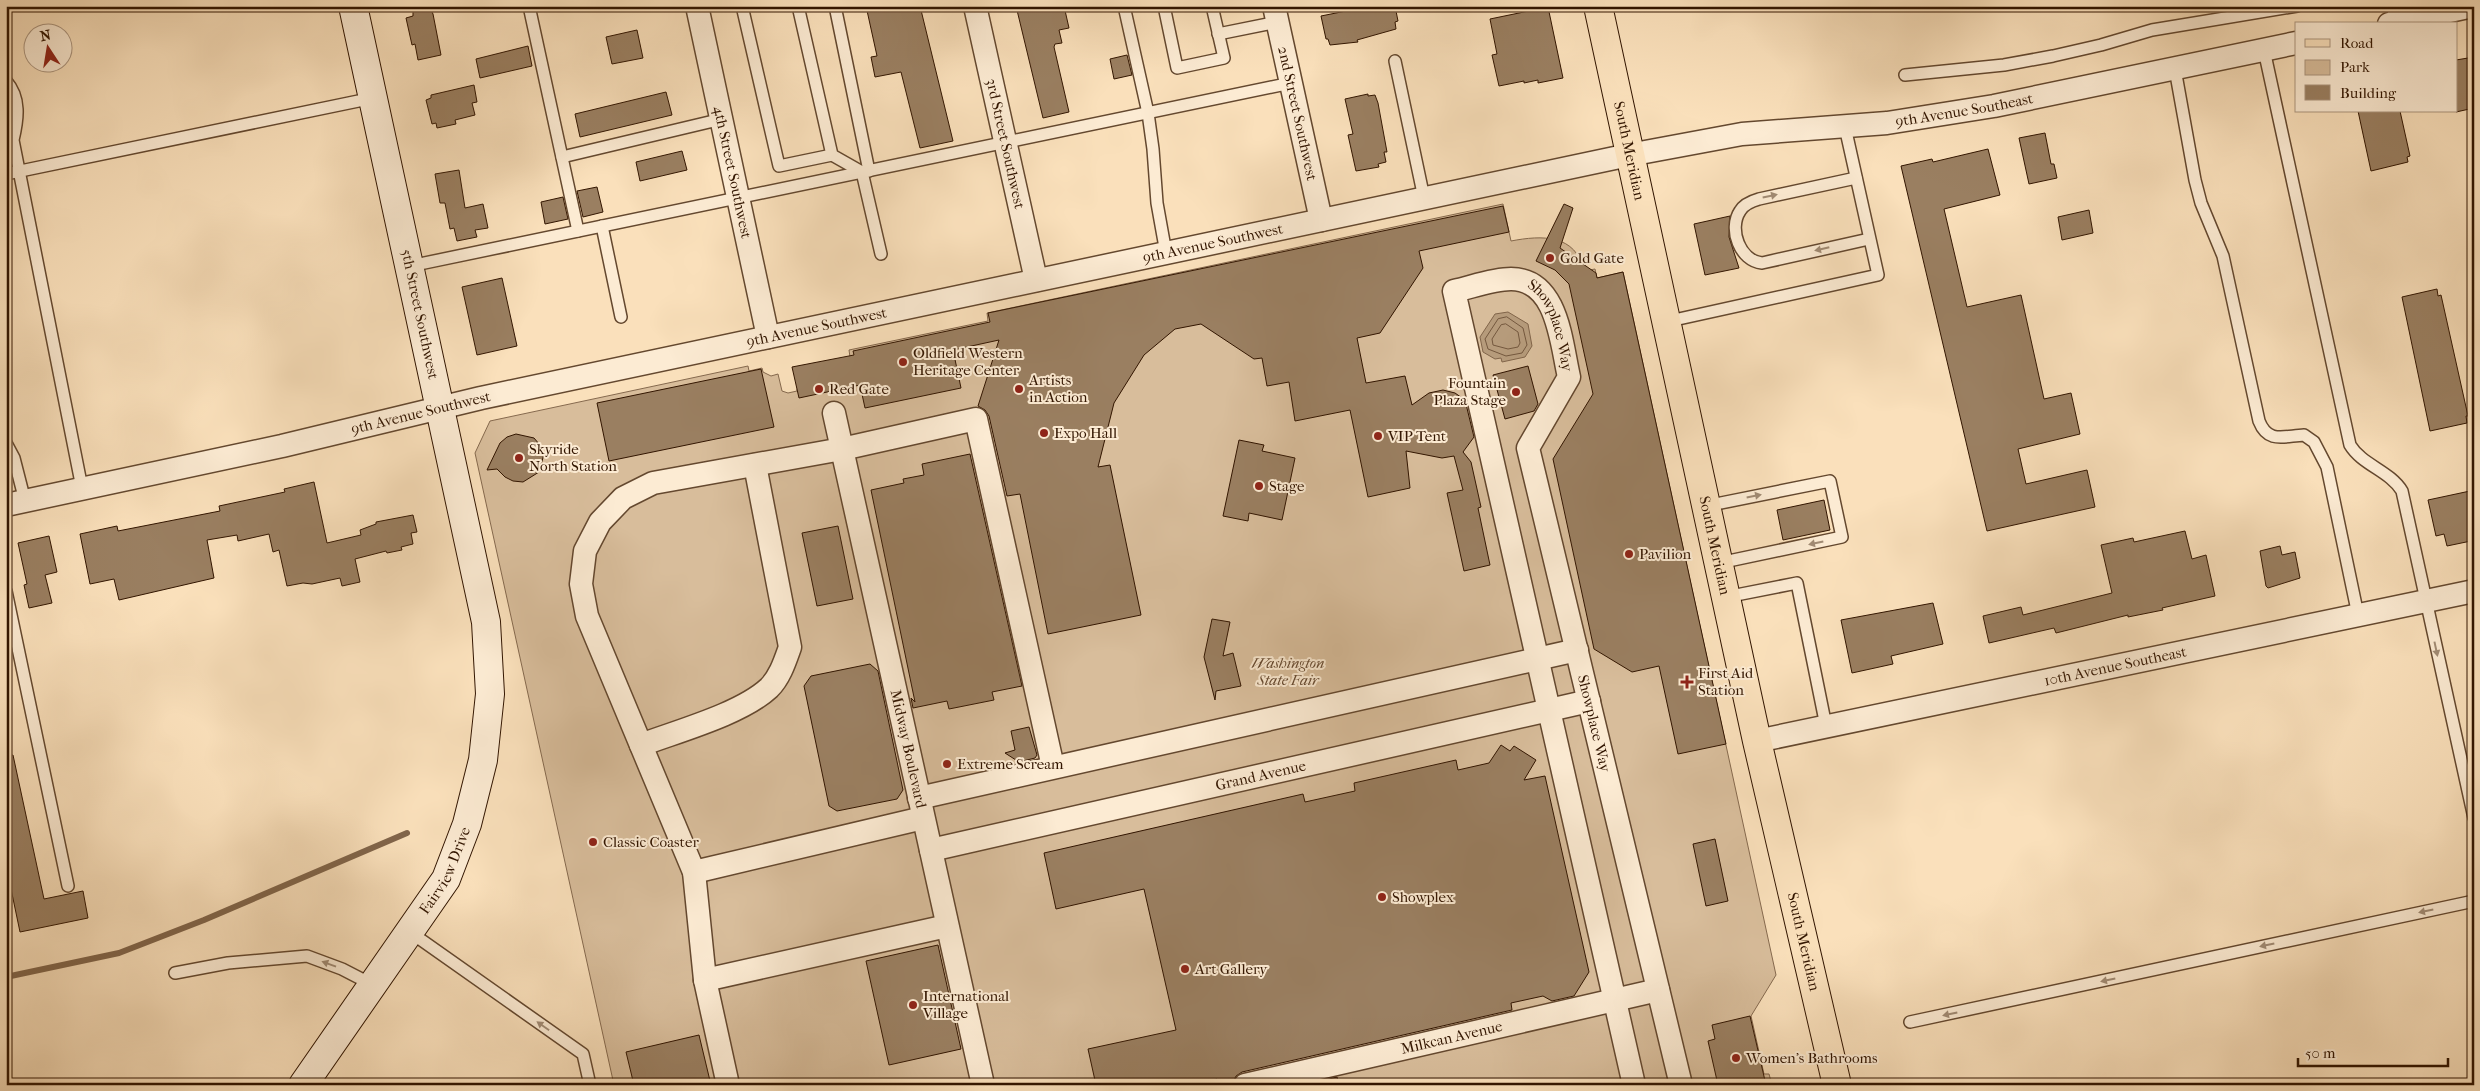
<svg xmlns="http://www.w3.org/2000/svg" width="2480" height="1091" viewBox="0 0 2480 1091" font-family="'IM FELL French Canon',serif">
<style>
.green{fill:#d8bd9b;stroke:#85694e}
.water{fill:#b69b7b;stroke:#81654a}
.lines{fill:none;stroke-linecap:round;stroke-linejoin:round}
.shore{stroke:#74583e;stroke-width:1}
.stream{stroke:#81654a;stroke-width:6}
.building{fill:#9a7f61;stroke:#321500}
.lane-casing{stroke:#64482f;stroke-width:14}
.street-casing{stroke:#64482f;stroke-width:25}
.secondary-casing{stroke:#321500;stroke-width:30}
.primary-casing{stroke:#321500;stroke-width:30}
.lane{stroke:#fcebd3;stroke-width:11}
.street{stroke:#fcebd3;stroke-width:22}
.secondary{stroke:#fcebd3;stroke-width:28}
.primary{stroke:#fae0bb;stroke-width:28}
.oneway{fill:#a18b74}
.poi-dot{fill:#8f2418;stroke:#fcebd3;stroke-width:2}
.labels{text-anchor:middle;stroke-width:4;stroke-linejoin:round;paint-order:stroke}
.street-label{font-size:15px;fill:#321500;stroke:#fcebd3}
.poi-label{font-size:15px;fill:#321500;stroke:#fcebd3;text-anchor:start}
.park-label{font-size:15px;font-style:italic;fill:#64472e;stroke:#fcebd3}
</style>
<rect width="100%" height="100%" fill="#fae0bb"/>
<filter id="stains"><feTurbulence type="fractalNoise" baseFrequency=".004" numOctaves="4"/><feColorMatrix values="0 0 0 0 .2 0 0 0 0 .09 0 0 0 0 .02 0 0 0 .5 -.17"/></filter>
<radialGradient id="worn" r=".72"><stop offset=".6" stop-color="#630" stop-opacity="0"/><stop offset="1" stop-color="#630" stop-opacity=".3"/></radialGradient>
<path class="green" d="M 1503,204 L 1511,241 C 1542,235 1576,234 1584,271 L 1595,269 L 1597,278 L 1623,272 L 1776,975 L 1751,1016 L 1764,1074 L 1769,1074 L 1772,1085 L 614,1085 L 475,453 L 490,421 L 748,366 L 749,371 L 762,368 L 763,372 L 771,376 L 778,374 L 782,391 L 788,393 L 797,391 L 797,389 L 841,379 L 850,357 L 849,350 L 988,321 L 987,313 Z"/>
<path class="water" d="M 1508,312 L 1528,324 L 1532,346 L 1525,357 L 1502,362 L 1501,358 L 1495,359 L 1483,352 L 1480,337 L 1495,314 Z"/>
<g class="lines">
<g class="shore">
<path d="M 1507,317 L 1523,328 L 1527,345 L 1522,353 L 1506,356 L 1488,349 L 1485,339 L 1498,319 Z"/>
<path d="M 1506,324 L 1518,332 L 1520,343 L 1518,347 L 1508,349 L 1493,345 L 1492,339 L 1501,325 Z"/>
</g>
<path class="stream" d="M 6,977 L 119,953 L 204,920 L 407,833"/>
</g>
<g class="building">
<path d="M 413,6 L 429,6 L 433,14 L 441,55 L 418,60 L 415,44 L 412,45 L 406,18 L 413,16 Z"/>
<path d="M 866,6 L 920,6 L 953,141 L 920,148 L 901,72 L 875,77 L 871,57 L 877,56 Z"/>
<path d="M 1016,6 L 1064,6 L 1069,28 L 1059,30 L 1062,43 L 1055,44 L 1054,47 L 1069,112 L 1043,118 Z"/>
<path d="M 1356,6 L 1395,6 L 1398,21 L 1395,22 L 1396,29 L 1357,40 L 1358,42 L 1330,45 L 1328,39 L 1326,39 L 1321,16 L 1356,9 Z"/>
<path d="M 1548,7 L 1563,78 L 1538,83 L 1538,80 L 1524,83 L 1524,81 L 1499,86 L 1492,55 L 1497,54 L 1490,19 Z"/>
<path d="M 637,30 L 643,58 L 612,64 L 606,37 Z"/>
<path d="M 528,46 L 532,66 L 480,78 L 476,59 Z"/>
<path d="M 1127,55 L 1132,75 L 1114,79 L 1110,59 Z"/>
<path d="M 2474,57 L 2474,108 L 2456,112 L 2456,60 Z"/>
<path d="M 474,85 L 477,102 L 472,103 L 475,115 L 455,120 L 456,124 L 437,128 L 436,123 L 432,124 L 426,100 L 431,98 L 431,95 Z"/>
<path d="M 666,92 L 672,115 L 580,137 L 575,114 Z"/>
<path d="M 1368,94 L 1368,96 L 1375,95 L 1378,103 L 1387,152 L 1384,152 L 1386,162 L 1378,164 L 1379,167 L 1356,171 L 1348,135 L 1353,134 L 1345,99 Z"/>
<path d="M 2358,111 L 2400,111 L 2410,156 L 2407,157 L 2408,162 L 2371,171 Z"/>
<path d="M 2045,133 L 2051,164 L 2054,164 L 2057,178 L 2029,184 L 2019,138 Z"/>
<path d="M 1988,149 L 2000,195 L 1944,209 L 1967,307 L 2021,295 L 2044,399 L 2071,393 L 2080,434 L 2018,449 L 2026,484 L 2087,470 L 2095,507 L 1987,531 L 1901,166 L 1932,159 L 1933,162 Z"/>
<path d="M 682,151 L 687,170 L 640,181 L 636,162 Z"/>
<path d="M 459,170 L 465,208 L 483,204 L 488,228 L 475,230 L 477,237 L 457,241 L 454,228 L 450,229 L 445,203 L 440,203 L 435,174 Z"/>
<path d="M 597,187 L 603,212 L 583,217 L 577,191 Z"/>
<path d="M 563,197 L 568,219 L 545,224 L 541,202 Z"/>
<path d="M 1564,204 L 1573,208 L 1560,248 L 1596,273 L 1597,278 L 1623,272 L 1726,744 L 1678,754 L 1659,666 L 1632,672 L 1594,649 L 1553,459 L 1593,394 L 1569,284 L 1555,270 L 1536,261 Z"/>
<path d="M 1503,206 L 1509,232 L 1419,251 L 1423,268 L 1380,333 L 1357,338 L 1366,383 L 1405,376 L 1412,405 L 1429,393 L 1443,390 L 1455,393 L 1465,400 L 1474,437 L 1463,452 L 1471,462 L 1481,507 L 1478,508 L 1490,565 L 1464,571 L 1447,493 L 1463,490 L 1454,456 L 1442,458 L 1406,451 L 1410,488 L 1368,497 L 1350,410 L 1295,421 L 1289,382 L 1267,386 L 1262,358 L 1254,359 L 1201,324 L 1175,329 L 1144,355 L 1114,403 L 1098,467 L 1110,465 L 1141,615 L 1048,634 L 1020,494 L 1007,496 L 989,416 L 985,410 L 978,406 L 999,340 L 953,350 L 961,388 L 865,408 L 860,385 L 799,398 L 792,367 L 854,355 L 853,351 L 990,322 L 988,313 Z"/>
<path d="M 2089,210 L 2093,233 L 2062,240 L 2058,217 Z"/>
<path d="M 1730,216 L 1729,237 L 1739,268 L 1705,275 L 1694,224 Z"/>
<path d="M 502,278 L 517,346 L 477,355 L 462,287 Z"/>
<path d="M 2437,289 L 2438,296 L 2441,295 L 2468,416 L 2466,416 L 2467,423 L 2430,431 L 2402,297 Z"/>
<path d="M 1528,366 L 1538,404 L 1534,411 L 1505,419 L 1493,375 Z"/>
<path d="M 761,369 L 774,427 L 609,461 L 597,403 Z"/>
<path d="M 516,434 L 534,438 L 540,445 L 544,454 L 539,472 L 523,482 L 513,481 L 505,477 L 497,469 L 487,470 L 500,443 L 507,437 Z"/>
<path d="M 1239,440 L 1264,445 L 1262,451 L 1295,458 L 1282,520 L 1249,513 L 1248,521 L 1223,516 Z"/>
<path d="M 970,454 L 1022,686 L 992,692 L 994,700 L 949,709 L 947,701 L 913,708 L 911,698 L 915,702 L 871,490 L 904,483 L 903,479 L 924,475 L 922,464 Z"/>
<path d="M 314,482 L 327,543 L 361,535 L 360,530 L 376,524 L 376,522 L 413,515 L 417,532 L 411,533 L 413,544 L 401,547 L 402,550 L 387,553 L 386,551 L 355,559 L 360,582 L 342,586 L 340,578 L 312,584 L 303,583 L 287,586 L 279,550 L 273,552 L 269,534 L 238,541 L 237,535 L 207,540 L 214,578 L 119,600 L 114,579 L 90,584 L 80,534 L 117,526 L 118,531 L 220,511 L 219,506 L 285,492 L 284,489 Z"/>
<path d="M 2470,491 L 2474,510 L 2474,536 L 2470,537 L 2471,541 L 2447,546 L 2444,534 L 2436,536 L 2428,500 Z"/>
<path d="M 1824,500 L 1830,530 L 1783,540 L 1777,510 Z"/>
<path d="M 838,526 L 853,599 L 817,606 L 802,533 Z"/>
<path d="M 2185,531 L 2192,559 L 2206,555 L 2215,596 L 2162,608 L 2163,610 L 2128,617 L 2128,615 L 2056,633 L 2054,628 L 1989,643 L 1983,616 L 2021,607 L 2023,615 L 2112,593 L 2101,545 L 2133,538 L 2134,542 Z"/>
<path d="M 49,536 L 57,572 L 45,575 L 52,603 L 29,608 L 24,585 L 27,584 L 18,543 Z"/>
<path d="M 2280,546 L 2282,555 L 2295,552 L 2300,578 L 2268,588 L 2266,586 L 2260,551 Z"/>
<path d="M 1933,603 L 1943,644 L 1891,656 L 1893,664 L 1852,673 L 1841,620 Z"/>
<path d="M 1212,619 L 1230,622 L 1223,656 L 1233,653 L 1241,686 L 1216,691 L 1215,700 L 1204,657 Z"/>
<path d="M 870,664 L 878,671 L 903,790 L 897,799 L 837,811 L 829,806 L 804,686 L 811,676 Z"/>
<path d="M 1029,727 L 1037,755 L 1035,758 L 1019,762 L 1005,753 L 1015,750 L 1011,731 Z"/>
<path d="M 1501,745 L 1510,751 L 1514,746 L 1536,760 L 1524,780 L 1545,776 L 1589,972 L 1574,996 L 1552,1001 L 1543,996 L 1511,1003 L 1512,1010 L 1242,1072 L 1236,1076 L 1232,1085 L 1218,1085 L 1217,1079 L 1192,1085 L 1096,1085 L 1088,1049 L 1176,1030 L 1144,889 L 1056,909 L 1044,853 L 1303,794 L 1305,802 L 1355,791 L 1354,783 L 1456,760 L 1458,770 L 1489,763 Z"/>
<path d="M 13,755 L 44,899 L 83,891 L 88,918 L 20,932 L 6,865 L 6,756 Z"/>
<path d="M 1715,839 L 1728,901 L 1706,906 L 1693,844 Z"/>
<path d="M 938,945 L 961,1049 L 889,1065 L 866,961 Z"/>
<path d="M 1750,1016 L 1766,1085 L 1718,1085 L 1708,1041 L 1715,1039 L 1712,1025 Z"/>
<path d="M 699,1035 L 711,1085 L 634,1085 L 626,1052 Z"/>
<path d="M 1337,1077 L 1339,1085 L 1305,1085 Z"/>
</g>
<g class="lines">
<g class="lane-casing">
<g id="lane">
<path d="M 529,6 L 578,231"/>
<path d="M 742,6 L 779,166 L 832,155"/>
<path d="M 798,6 L 832,155 L 862,172 L 881,254"/>
<path d="M 835,6 L 869,171"/>
<path d="M 1124,6 L 1148,113 L 1153,149 L 1157,203 L 1166,253"/>
<path d="M 1164,6 L 1177,68 L 1224,58 L 1212,6"/>
<path d="M 2392,6 L 2396,22"/>
<path d="M 1218,34 L 1278,22"/>
<path d="M 2264,50 L 2350,445 C 2362,465 2390,471 2402,491 L 2474,818"/>
<path d="M 1395,61 L 1424,198"/>
<path d="M 2175,69 L 2195,180 L 2201,203 L 2223,256 L 2259,421 C 2268,444 2284,436 2304,435 L 2314,442 L 2327,467 L 2358,615"/>
<path d="M 1905,75 L 2004,65 L 2053,56 L 2101,45 L 2152,30 L 2297,6"/>
<path d="M 6,81 C 21,98 18,119 13,140 L 82,488"/>
<path d="M 562,157 L 722,119"/>
<path d="M 6,174 L 373,98"/>
<path d="M 1856,178 L 1759,199 C 1752,201 1744,204 1740,211 C 1728,229 1740,261 1762,263 L 1869,239"/>
<path d="M 602,226 L 621,317"/>
<path d="M 410,266 L 1291,83"/>
<path d="M 1665,322 L 1878,275 L 1845,127"/>
<path d="M 6,443 L 14,458 L 25,501"/>
<path d="M 1706,506 L 1830,481 L 1842,537 L 1719,563"/>
<path d="M 6,591 L 68,886"/>
<path d="M 1726,597 L 1797,583 L 1826,726"/>
<path d="M 410,932 L 583,1054 L 590,1085"/>
<path d="M 175,973 L 228,963 L 307,956 L 342,969 L 373,985"/>
<path d="M 1910,1022 L 2474,901"/>
</g>
</g>
<g class="street-casing">
<g id="street">
<path id="s1" d="M 697,6 L 768,337"/>
<path id="s2" d="M 975,6 L 1036,280"/>
<path id="s3" d="M 1274,6 L 1321,220"/>
<path d="M 2389,24 L 2473,6"/>
<path id="s4" d="M 834,413 L 983,1085"/>
<path id="s5" d="M 6,505 L 282,446 L 481,398 L 1629,155 L 1742,134 L 1887,123 L 1994,106 L 2296,43"/>
<path id="s6" d="M 1757,741 L 2474,591"/>
<path d="M 641,745 C 678,731 741,714 769,688 C 780,677 785,661 790,647 L 755,465"/>
<path d="M 919,798 L 1577,650"/>
<path id="s7" d="M 931,850 L 1589,701"/>
<path d="M 694,872 L 923,818"/>
<path d="M 705,980 L 947,926"/>
<path d="M 728,1085 L 705,980 L 694,872 L 587,616 L 581,584 L 585,551 L 600,522 L 623,498 L 653,483 L 842,449 L 976,419 L 1053,767"/>
<path id="s8" d="M 1245,1085 L 1658,990"/>
<path id="s9" d="M 1634,1085 L 1454,291 C 1472,287 1493,279 1511,279 C 1558,279 1561,343 1569,377 L 1528,448 L 1681,1085"/>
</g>
</g>
<g class="secondary-casing">
<g id="secondary">
<path id="s10" d="M 303,1085 L 446,879 L 467,824 L 483,760 L 490,694 L 486,622 L 353,6"/>
</g>
</g>
<g class="primary-casing">
<g id="primary">
<path id="s11" d="M 1598,6 L 1757,741 L 1837,1085"/>
</g>
</g>
<use href="#lane" class="lane"/>
<use href="#street" class="street"/>
<use href="#secondary" class="secondary"/>
<use href="#primary" class="primary"/>
</g>
<defs><path id="oneway-solid" d="M-6-.8H1V-3.2L6.5 0L1 3.2V.8H-6Z" transform="scale(1.25)"/></defs>
<g class="oneway">
<use href="#oneway-solid" transform="translate(1770 196) rotate(-12)"/>
<use href="#oneway-solid" transform="translate(1822 249) rotate(167)"/>
<use href="#oneway-solid" transform="translate(1754 496) rotate(-11)"/>
<use href="#oneway-solid" transform="translate(1816 543) rotate(168)"/>
<use href="#oneway-solid" transform="translate(2436 649) rotate(78)"/>
<use href="#oneway-solid" transform="translate(2426 911) rotate(168)"/>
<use href="#oneway-solid" transform="translate(2267 945) rotate(168)"/>
<use href="#oneway-solid" transform="translate(329 964) rotate(-160)"/>
<use href="#oneway-solid" transform="translate(2108 980) rotate(168)"/>
<use href="#oneway-solid" transform="translate(1950 1014) rotate(168)"/>
<use href="#oneway-solid" transform="translate(543 1026) rotate(-145)"/>
</g>
<g class="poi-dot">
<circle cx="1550" cy="258" r="5"/>
<circle cx="903" cy="362" r="5"/>
<circle cx="819" cy="389" r="5"/>
<circle cx="1019" cy="389" r="5"/>
<circle cx="1516" cy="392" r="5"/>
<circle cx="1044" cy="433" r="5"/>
<circle cx="1378" cy="436" r="5"/>
<circle cx="519" cy="458" r="5"/>
<circle cx="1259" cy="486" r="5"/>
<circle cx="1629" cy="554" r="5"/>
<path d="M1684.5 674.5h5v5h5v5h-5v5h-5v-5h-5v-5h5z"/>
<circle cx="947" cy="764" r="5"/>
<circle cx="593" cy="842" r="5"/>
<circle cx="1382" cy="897" r="5"/>
<circle cx="1185" cy="969" r="5"/>
<circle cx="913" cy="1005" r="5"/>
<circle cx="1736" cy="1058" r="5"/>
</g>
<g class="labels">
<g class="street-label">
<text dy="5" stroke="none"><textPath href="#s5" startOffset="1999">9th Avenue Southeast</textPath></text>
<text dy="5" stroke="none"><textPath href="#s3" startOffset="110">2nd Street Southwest</textPath></text>
<text dy="5" stroke="none"><textPath href="#s2" startOffset="141">3rd Street Southwest</textPath></text>
<text dy="5" stroke="none"><textPath href="#s11" startOffset="148">South Meridian</textPath></text>
<text dy="5" stroke="none"><textPath href="#s1" startOffset="170">4th Street Southwest</textPath></text>
<text dy="5" stroke="none"><textPath href="#s5" startOffset="1235">9th Avenue Southwest</textPath></text>
<text transform="translate(420 314) rotate(78)" y="5">5th Street Southwest</text>
<text dy="5" stroke="none"><textPath href="#s5" startOffset="830">9th Avenue Southwest</textPath></text>
<text dy="5" stroke="none"><textPath href="#s9" startOffset="941">Showplace Way</textPath></text>
<text dy="5" stroke="none"><textPath href="#s5" startOffset="425">9th Avenue Southwest</textPath></text>
<text dy="5" stroke="none"><textPath href="#s11" startOffset="552">South Meridian</textPath></text>
<text dy="5" stroke="none"><textPath href="#s6" startOffset="366">10th Avenue Southeast</textPath></text>
<text dy="5" stroke="none"><textPath href="#s9" startOffset="1362">Showplace Way</textPath></text>
<text dy="5" stroke="none"><textPath href="#s4" startOffset="344">Midway Boulevard</textPath></text>
<text dy="5" stroke="none"><textPath href="#s7" startOffset="338">Grand Avenue</textPath></text>
<text dy="5" stroke="none"><textPath href="#s10" startOffset="258">Fairview Drive</textPath></text>
<text dy="5" stroke="none"><textPath href="#s11" startOffset="958">South Meridian</textPath></text>
<text dy="5" stroke="none"><textPath href="#s8" startOffset="212">Milkcan Avenue</textPath></text>
</g>
<g class="poi-label">
<text x="1560" y="263">Gold Gate</text>
<text x="913" y="358">Oldfield Western<tspan x="913" dy="17">Heritage Center</tspan></text>
<text x="1029" y="385">Artists<tspan x="1029" dy="17">in Action</tspan></text>
<text x="1506" y="388" text-anchor="end">Fountain<tspan x="1506" dy="17">Plaza Stage</tspan></text>
<text x="829" y="394">Red Gate</text>
<text x="1054" y="438">Expo Hall</text>
<text x="1388" y="441">VIP Tent</text>
<text x="529" y="454">Skyride<tspan x="529" dy="17">North Station</tspan></text>
<text x="1269" y="491">Stage</text>
<text x="1639" y="559">Pavilion</text>
<text x="1698" y="678">First Aid<tspan x="1698" dy="17">Station</tspan></text>
<text x="957" y="769">Extreme Scream</text>
<text x="603" y="847">Classic Coaster</text>
<text x="1392" y="902">Showplex</text>
<text x="1195" y="974">Art Gallery</text>
<text x="923" y="1001">International<tspan x="923" dy="17">Village</tspan></text>
<text x="1746" y="1063">Women's Bathrooms</text>
</g>
<g class="park-label">
<text x="1288" y="668">Washington<tspan x="1288" dy="17">State Fair</tspan></text>
</g>
</g>
<rect width="2480" height="1091" fill="none" stroke="#fae0bb" stroke-width="25"/>
<rect x="8" y="8" width="2465" height="1076" fill="none" stroke="#321500" stroke-width="2.5"/>
<rect x="12" y="12" width="2455" height="1066" fill="none" stroke="#321500"/>
<rect x="2295" y="22" width="162" height="90" fill="#fcebd3" stroke="#ab957f"/>
<rect x="2305" y="39" width="25" height="8" fill="#fae0bb" stroke="#ab957f"/>
<text x="2340" y="48" font-size="15" fill="#321500">Road</text>
<rect x="2305" y="60" width="25" height="15" fill="#d8bd9b" stroke="#ab957f"/>
<text x="2340" y="72" font-size="15" fill="#321500">Park</text>
<rect x="2305" y="85" width="25" height="15" fill="#9a7f61" stroke="#ab957f"/>
<text x="2340" y="98" font-size="15" fill="#321500">Building</text>
<g transform="translate(48 48) rotate(348)"><circle r="24" fill="#fcebd3" stroke="#ab957f"/>
<path d="M0-4L9 19L0 12L-9 19Z" fill="#8f2418"/>
<text y="-8" font-size="14" font-weight="bold" text-anchor="middle" fill="#321500">N</text>
</g>
<path d="M2298 1058v8h150v-8" fill="none" stroke="#321500" stroke-width="2.5"/>
<text x="2305" y="1058" font-size="15" fill="#321500" stroke="#fcebd3" stroke-width="4" paint-order="stroke">50 m</text>
<rect width="100%" height="100%" filter="url(#stains)"/>
<rect width="100%" height="100%" fill="url(#worn)"/>
</svg>
